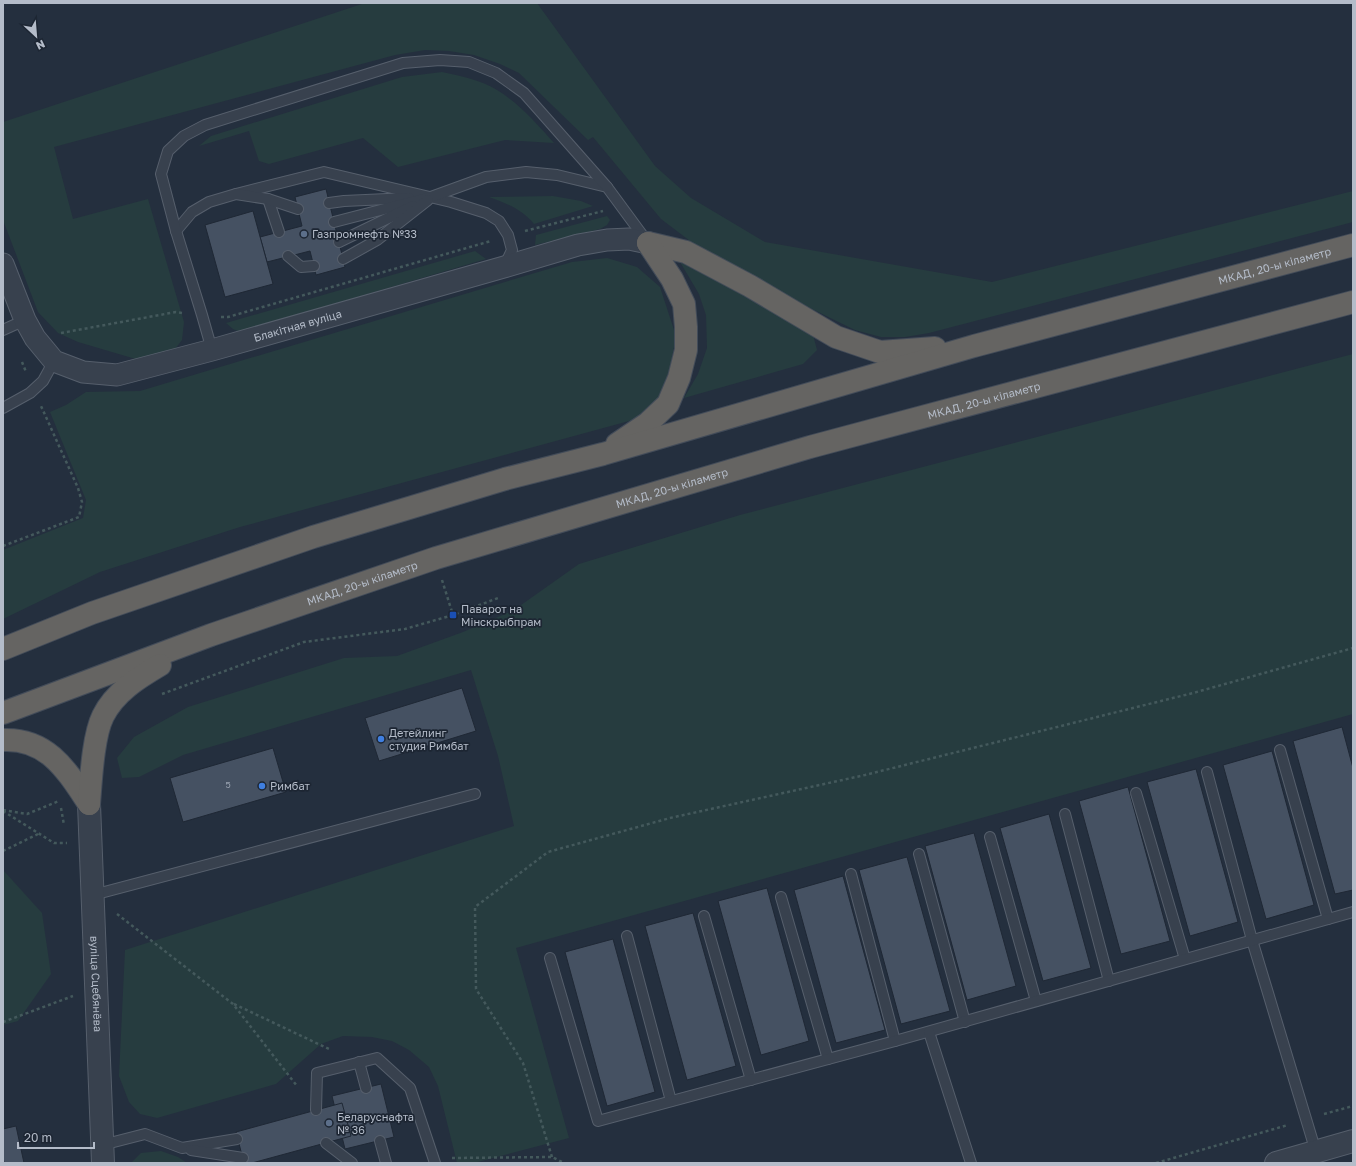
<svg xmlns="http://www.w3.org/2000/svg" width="1356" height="1166" viewBox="0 0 1356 1166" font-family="'Golos Text',sans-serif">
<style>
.green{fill:#263c3f}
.building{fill:#455162;stroke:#1f2835}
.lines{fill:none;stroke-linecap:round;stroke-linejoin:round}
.service-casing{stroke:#565f6c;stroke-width:12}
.minor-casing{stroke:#565f6c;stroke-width:23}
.tertiary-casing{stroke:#565f6c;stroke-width:24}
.trunk-casing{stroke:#434c59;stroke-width:24}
.path{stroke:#44595c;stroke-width:2.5;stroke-dasharray:3 3;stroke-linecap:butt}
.service{stroke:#38414e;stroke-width:10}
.minor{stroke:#38414e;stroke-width:21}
.tertiary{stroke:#38414e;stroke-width:22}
.trunk{stroke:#656462;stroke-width:22}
.service-dot{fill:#5c6f8a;stroke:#1d2633;stroke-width:1.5}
.transit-dot{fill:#1a4fb4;stroke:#1d2633;stroke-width:1.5}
.shop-dot{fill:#3f7fe0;stroke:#1d2633;stroke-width:1.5}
.labels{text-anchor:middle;stroke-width:3.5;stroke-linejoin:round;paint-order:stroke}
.number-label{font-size:9px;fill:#98a1af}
.poi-label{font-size:11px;fill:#b4bcc9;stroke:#1d2633;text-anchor:start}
.street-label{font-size:11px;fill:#b4bcc9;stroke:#1d2633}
</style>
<rect width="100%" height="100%" fill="#242f3e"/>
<g class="green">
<path d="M 365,3 L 537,3 L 655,166 L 691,198 L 765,242 L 992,282 L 1353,191 L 1353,222 L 929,333 L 905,337 L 881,337 L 855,330 L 810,308 L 698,247 L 661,219 L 593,137 L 588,140 L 519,73 L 500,64 L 474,55 L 449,51 L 425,50 L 395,55 L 54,147 L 73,219 L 148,199 L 184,322 L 182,340 L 175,349 L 139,360 L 78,342 L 58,333 L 38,312 L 3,220 L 3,122 Z"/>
<path d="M 442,72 C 460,76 481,80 497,90 C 520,104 537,124 554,143 L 505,140 L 398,167 L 363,138 L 269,164 L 259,161 L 249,131 L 199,146 L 211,136 L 402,77 Z"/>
<path d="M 553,196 L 581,201 L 593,206 L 534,224 C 523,210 506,203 489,197 Z"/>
<path d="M 607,216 L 610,220 L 607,225 L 600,229 L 535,245 L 536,235 Z"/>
<path d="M 475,251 L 486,259 L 240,332 L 233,329 L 226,323 Z"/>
<path d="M 607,258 L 637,267 L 660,287 L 676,336 L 670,369 L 658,398 L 640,418 L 240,527 L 100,572 L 3,619 L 3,550 L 83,518 L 86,500 L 50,412 L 66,405 L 86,392 L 140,391 L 572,262 Z"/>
<path d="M 680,262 L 812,331 L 817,350 L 803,364 L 684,398 L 698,374 L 707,348 L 706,315 L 699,294 Z"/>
<path d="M 1353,354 L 1353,714 L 516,948 L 569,1138 L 474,1163 L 457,1163 L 438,1086 L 429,1067 L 409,1050 L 392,1041 L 372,1037 L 343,1036 L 321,1044 L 276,1084 L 157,1118 L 140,1114 L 129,1102 L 119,1076 L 125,950 L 514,826 L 498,756 L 471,670 L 183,755 L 139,777 L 122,778 L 117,758 L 134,737 L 188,707 L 344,658 L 397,656 L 463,632 L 514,610 L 579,564 L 740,515 Z"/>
<path d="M 3,870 L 42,913 L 51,974 L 18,1021 L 3,1025 Z"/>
<path d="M 161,1151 L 178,1157 L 187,1163 L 131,1163 L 141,1153 Z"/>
</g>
<g class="building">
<path d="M 326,189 L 345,267 L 316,275 L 310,251 L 267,262 L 260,237 L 302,226 L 295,197 Z"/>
<path d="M 253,211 L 273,284 L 225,297 L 205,225 Z"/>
<path d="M 462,688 L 476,731 L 379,761 L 365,718 Z"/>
<path d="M 1342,727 L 1353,768 L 1353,890 L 1335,894 L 1293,741 Z"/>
<path d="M 273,748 L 286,792 L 183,822 L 170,778 Z"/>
<path d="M 1272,751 L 1314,905 L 1266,919 L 1223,765 Z"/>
<path d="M 1196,769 L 1238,922 L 1190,936 L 1147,782 Z"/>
<path d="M 1128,787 L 1170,941 L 1121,954 L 1079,801 Z"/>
<path d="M 1049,814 L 1091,968 L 1043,981 L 1000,828 Z"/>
<path d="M 974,833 L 1016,986 L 967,1000 L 925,846 Z"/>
<path d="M 907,857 L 950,1011 L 901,1024 L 859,870 Z"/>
<path d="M 843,876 L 885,1030 L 836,1043 L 794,890 Z"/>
<path d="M 767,888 L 809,1041 L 761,1055 L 718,901 Z"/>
<path d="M 693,913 L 736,1066 L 687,1080 L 645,926 Z"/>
<path d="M 613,939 L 655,1092 L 607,1106 L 565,952 Z"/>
<path d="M 381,1084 L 394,1137 L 345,1149 L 332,1096 Z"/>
<path d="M 342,1103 L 351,1136 L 252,1163 L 244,1163 L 236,1132 Z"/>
<path d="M 16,1126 L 24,1163 L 4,1163 L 3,1157 L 3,1129 Z"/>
</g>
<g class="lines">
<g class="service-casing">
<g id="service">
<path d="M 236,194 L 324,172 L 451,202 L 486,213 L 499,221 L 508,235 L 512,250 L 504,267"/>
<path d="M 268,199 L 279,232"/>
<path d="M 329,203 L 344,201 L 409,198"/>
<path d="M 334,222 L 431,197 L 486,177 L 526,172 L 557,175 L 607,187 L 646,240"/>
<path d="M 176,231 L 192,212 L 209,202 L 236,194 L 268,199 L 298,209"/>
<path d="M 339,242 L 413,206"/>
<path d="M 288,256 L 301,267 L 314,266"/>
<path d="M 343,259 L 377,240 L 428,200"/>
<path d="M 3,330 L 25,320"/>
<path d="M 212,350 L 202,315 L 176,231 L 161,174 L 168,151 L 184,136 L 205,125 L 403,63 L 440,60 L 469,62 L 496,73 L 524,93 L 607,187"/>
<path d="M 3,408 L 30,393 L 43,381 L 54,361"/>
<path d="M 1280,750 L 1328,919"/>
<path d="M 1207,772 L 1252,940 L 1316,1152"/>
<path d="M 1136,793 L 1185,959"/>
<path d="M 1065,814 L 1109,981"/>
<path d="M 990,837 L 1036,1001"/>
<path d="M 919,854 L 965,1022"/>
<path d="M 851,874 L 895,1041"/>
<path d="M 93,895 L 475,794"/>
<path d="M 781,897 L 828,1059"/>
<path d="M 704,916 L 751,1080"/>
<path d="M 627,936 L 671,1101"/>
<path d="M 550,958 L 598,1121 L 895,1041 L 1353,912"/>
<path d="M 929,1032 L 971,1163"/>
<path d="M 359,1062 L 366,1088"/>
<path d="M 316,1110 L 317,1073 L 377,1058 L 410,1088 L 435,1163"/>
<path d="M 380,1141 L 386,1163"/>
<path d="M 326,1143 L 352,1163"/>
<path d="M 102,1145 L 145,1134 L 182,1148 L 237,1139"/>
<path d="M 191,1150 L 243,1158"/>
</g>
</g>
<g class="minor-casing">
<g id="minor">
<path id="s1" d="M 3,264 L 25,320 L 35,338 L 54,361 L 83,372 L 117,375 L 212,350 L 504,267 L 578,245 L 607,240 L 629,239 L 648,243"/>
</g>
</g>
<g class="tertiary-casing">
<g id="tertiary">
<path id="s2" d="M 89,804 L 103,1163"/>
<path d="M 1276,1163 L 1353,1141"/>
</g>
</g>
<g class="trunk-casing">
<g id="trunk">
<path d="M 648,243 L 686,252 L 750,286 L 836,337 L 880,352 L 935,348"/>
<path d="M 617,444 L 648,423 L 668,404 L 679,378 L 686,350 L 686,327 L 684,304 L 672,279 L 648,243"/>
<path id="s3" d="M 3,649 L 92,613 L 313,537 L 505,479 L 603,454 L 974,346 L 1353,245"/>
<path id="s4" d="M 3,713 L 211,635 L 436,558 L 810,447 L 1353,302"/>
<path d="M 3,740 C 48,738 67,771 89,804"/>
<path d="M 89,804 C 91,780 93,736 103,716 C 115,692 138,678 160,665"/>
</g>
</g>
<g class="path">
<path d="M 525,231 L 603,211"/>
<path d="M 221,317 L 228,317 L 491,241"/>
<path d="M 61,333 L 176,312 L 182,313"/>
<path d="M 22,362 L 26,372"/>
<path d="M 3,546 L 79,517 L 82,502 L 78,488 L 41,406"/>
<path d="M 442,580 L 453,615"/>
<path d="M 162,694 L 304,642 L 405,629 L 453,615 L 498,598"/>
<path d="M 61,808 L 64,825"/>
<path d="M 3,810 L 27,814 L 59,801"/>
<path d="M 3,811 L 54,843 L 67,843"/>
<path d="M 3,851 L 38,834"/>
<path d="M 117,914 L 233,1004 L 297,1086"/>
<path d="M 234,1004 L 331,1050"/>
<path d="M 3,1022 L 73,996"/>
<path d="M 1324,1114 L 1353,1106"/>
<path d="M 552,1157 L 523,1063 L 476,989 L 475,907 L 548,852 L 670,818 L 865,775 L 1193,693 L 1353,648"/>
<path d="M 452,1158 L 552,1157 L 564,1163"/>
<path d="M 1156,1163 L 1288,1125"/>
</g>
<use href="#service" class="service"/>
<use href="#minor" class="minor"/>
<use href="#tertiary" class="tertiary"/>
<use href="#trunk" class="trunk"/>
</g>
<g class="service-dot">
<circle cx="304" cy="234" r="4"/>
<circle cx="329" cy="1123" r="4"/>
</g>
<rect class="transit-dot" x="449" y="611" width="8" height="8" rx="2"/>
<g class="shop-dot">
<circle cx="381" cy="739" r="4"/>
<circle cx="262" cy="786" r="4"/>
</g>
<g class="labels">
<g class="number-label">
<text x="228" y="788">5</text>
</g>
<g class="poi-label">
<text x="312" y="238">Газпромнефть №33</text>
<text x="461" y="613">Паварот на<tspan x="461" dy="13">Мінскрыбпрам</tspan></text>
<text x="389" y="737">Детейлинг<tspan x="389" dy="13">студия Римбат</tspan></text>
<text x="270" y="790">Римбат</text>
<text x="337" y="1121">Беларуснафта<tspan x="337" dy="13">№ 36</tspan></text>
</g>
<g class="street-label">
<text dy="4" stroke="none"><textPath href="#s3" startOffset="1329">МКАД, 20-ы кіламетр</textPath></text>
<text dy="4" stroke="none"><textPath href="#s1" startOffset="363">Блакітная вуліца</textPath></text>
<text dy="4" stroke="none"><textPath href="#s4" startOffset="1030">МКАД, 20-ы кіламетр</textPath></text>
<text dy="4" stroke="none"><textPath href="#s4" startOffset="706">МКАД, 20-ы кіламетр</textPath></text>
<text dy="4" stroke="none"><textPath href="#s4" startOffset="382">МКАД, 20-ы кіламетр</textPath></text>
<text dy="4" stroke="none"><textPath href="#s2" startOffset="180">вуліца Сцебянёва</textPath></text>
</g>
</g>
<rect width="1356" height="1166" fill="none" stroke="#b4bcc9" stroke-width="8"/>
<g transform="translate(36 36) rotate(154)" stroke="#1d2633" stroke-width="3" paint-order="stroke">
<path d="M0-3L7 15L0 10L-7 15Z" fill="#b4bcc9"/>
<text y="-6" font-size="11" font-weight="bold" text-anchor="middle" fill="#b4bcc9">N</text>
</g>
<path d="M18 1142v6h76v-6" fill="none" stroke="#b4bcc9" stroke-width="2"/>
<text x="24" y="1142" font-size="12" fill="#b4bcc9" stroke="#1d2633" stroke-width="3" paint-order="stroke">20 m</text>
</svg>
